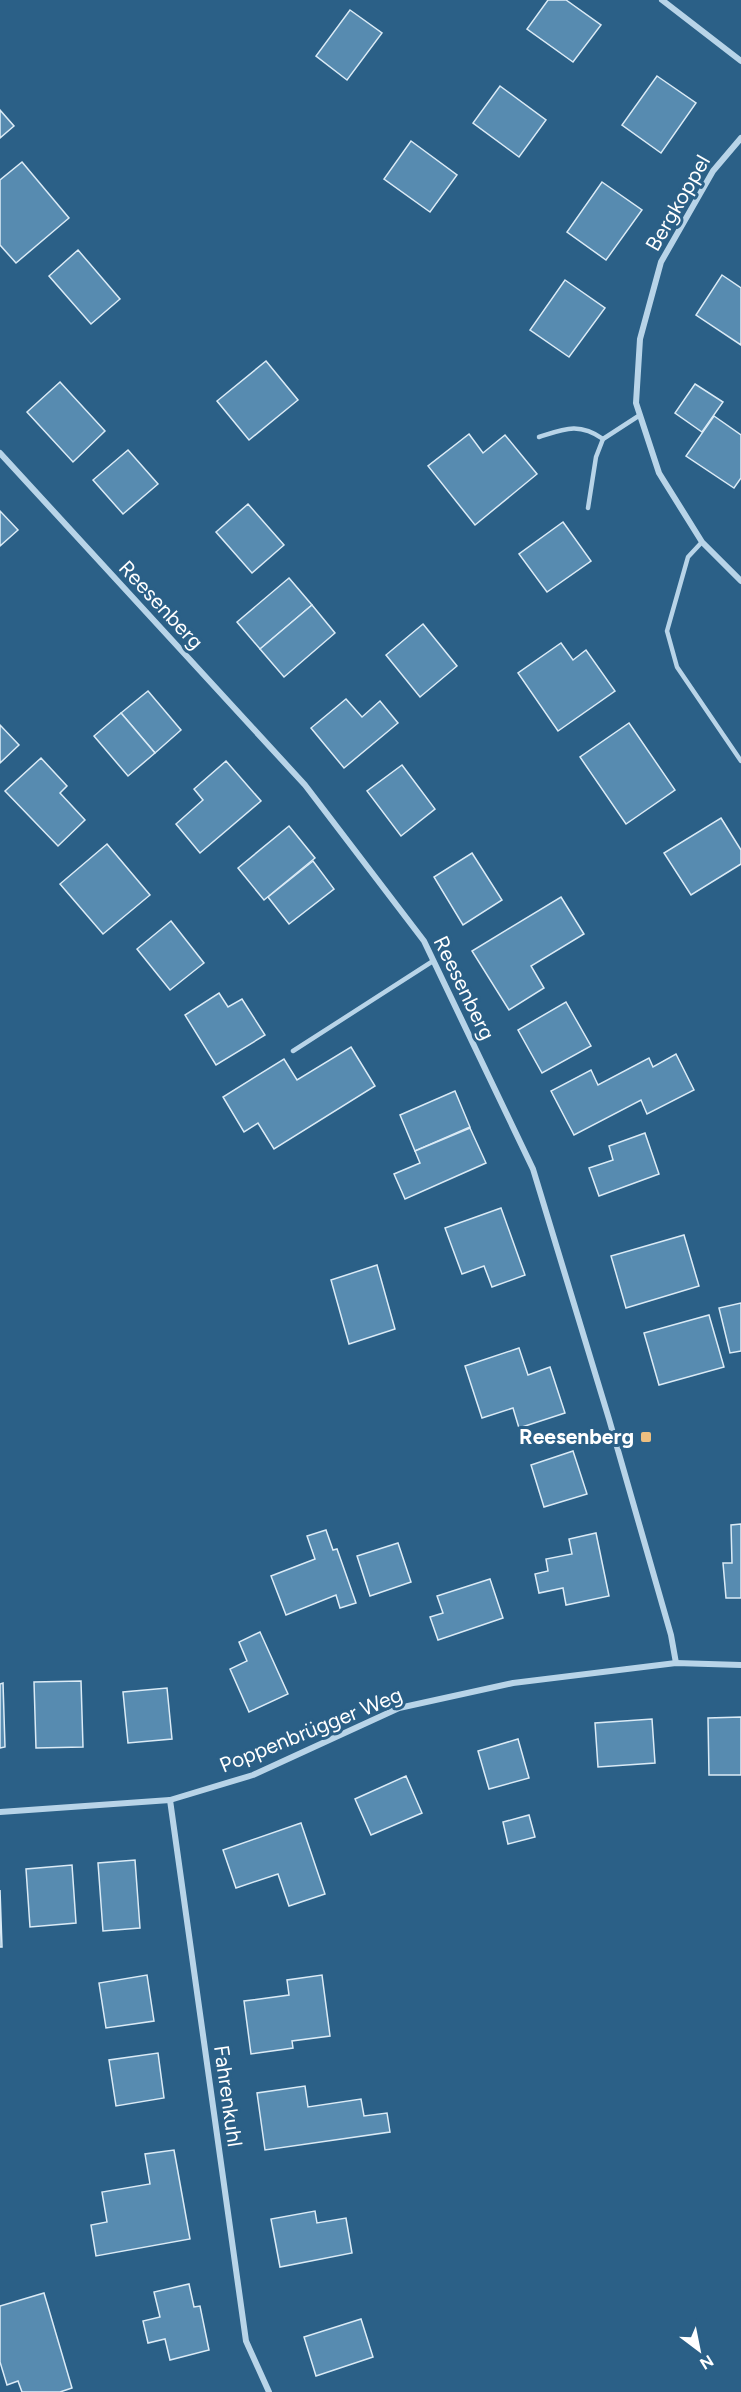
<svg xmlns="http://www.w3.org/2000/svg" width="741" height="2392" viewBox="0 0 741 2392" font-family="Figtree,sans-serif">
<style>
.building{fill:#578bb0;stroke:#dbebf6;stroke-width:1.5}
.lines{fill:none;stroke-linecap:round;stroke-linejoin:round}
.service{stroke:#b8d4e8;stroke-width:4.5}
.minor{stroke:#b8d4e8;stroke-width:6}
.poi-dot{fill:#edbf80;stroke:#2b6087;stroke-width:2}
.labels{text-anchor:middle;stroke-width:6;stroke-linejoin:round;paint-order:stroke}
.street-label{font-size:21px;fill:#fff;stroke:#2b6087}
.poi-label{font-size:21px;font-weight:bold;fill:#fff;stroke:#2b6087;text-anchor:end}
</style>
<rect width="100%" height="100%" fill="#2b6087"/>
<g class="building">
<path d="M 548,0 L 566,0 L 601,25 L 573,62 L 527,29 Z"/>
<path d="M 350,10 L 382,33 L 347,80 L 316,56 Z"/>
<path d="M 657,76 L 696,103 L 661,153 L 622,125 Z"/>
<path d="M 500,86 L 546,120 L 519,157 L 473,123 Z"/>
<path d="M 0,110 L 14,126 L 0,138 Z"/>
<path d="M 411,141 L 457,175 L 430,212 L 384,179 Z"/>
<path d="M 22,162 L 69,218 L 16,263 L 0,245 L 0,180 Z"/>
<path d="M 602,182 L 642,210 L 606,260 L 567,232 Z"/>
<path d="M 78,250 L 120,299 L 91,324 L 49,276 Z"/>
<path d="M 722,275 L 741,288 L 741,345 L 696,315 Z"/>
<path d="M 565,280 L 605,308 L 569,357 L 530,330 Z"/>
<path d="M 266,361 L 298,400 L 249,440 L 217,401 Z"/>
<path d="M 60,382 L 105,431 L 73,462 L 27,412 Z"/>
<path d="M 695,384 L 723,402 L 702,432 L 675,413 Z"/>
<path d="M 714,416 L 741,435 L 741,478 L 734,488 L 686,456 Z"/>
<path d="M 469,434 L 483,453 L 505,435 L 537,474 L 475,525 L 428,466 Z"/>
<path d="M 128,450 L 158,484 L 123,514 L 93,480 Z"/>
<path d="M 248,504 L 284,545 L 252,573 L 216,532 Z"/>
<path d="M 0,511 L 18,530 L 0,546 Z"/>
<path d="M 563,522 L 591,561 L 547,592 L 519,554 Z"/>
<path d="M 289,578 L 312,605 L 260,649 L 237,622 Z"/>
<path d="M 312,605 L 335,633 L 284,677 L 260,649 Z"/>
<path d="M 423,624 L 457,666 L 420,697 L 386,655 Z"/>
<path d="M 561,643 L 573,660 L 586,650 L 615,691 L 558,731 L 518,673 Z"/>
<path d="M 148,691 L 181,730 L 155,753 L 121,713 Z"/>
<path d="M 346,699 L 362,717 L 380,701 L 398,723 L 344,768 L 311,728 Z"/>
<path d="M 121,713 L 155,753 L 128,776 L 94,736 Z"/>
<path d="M 629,723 L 675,790 L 626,824 L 580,757 Z"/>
<path d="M 0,725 L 19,745 L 0,763 Z"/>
<path d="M 41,758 L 67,786 L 60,793 L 85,820 L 58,846 L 5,791 Z"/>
<path d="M 226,761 L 261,801 L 200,853 L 176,824 L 203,800 L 194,789 Z"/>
<path d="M 402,765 L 435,809 L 401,836 L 367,791 Z"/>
<path d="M 721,818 L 741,850 L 741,864 L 691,895 L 664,853 Z"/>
<path d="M 289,826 L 315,858 L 264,900 L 238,868 Z"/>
<path d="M 107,844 L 150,895 L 103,934 L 60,884 Z"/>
<path d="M 472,853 L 502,900 L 463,925 L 434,877 Z"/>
<path d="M 313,861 L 334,889 L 289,924 L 268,897 Z"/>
<path d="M 561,897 L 584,934 L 531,966 L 544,988 L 509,1010 L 472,951 Z"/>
<path d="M 171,921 L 204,963 L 170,990 L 137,949 Z"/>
<path d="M 219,993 L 228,1007 L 242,999 L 265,1035 L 216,1065 L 185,1015 Z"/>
<path d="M 566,1002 L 591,1046 L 542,1073 L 518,1030 Z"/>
<path d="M 351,1047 L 375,1086 L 274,1149 L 258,1123 L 244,1132 L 223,1097 L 284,1059 L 297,1080 Z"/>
<path d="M 676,1054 L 694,1090 L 647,1114 L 641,1100 L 574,1135 L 551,1091 L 591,1070 L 598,1085 L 649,1058 L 653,1067 Z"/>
<path d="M 455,1091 L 470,1127 L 415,1151 L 400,1115 Z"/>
<path d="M 470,1128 L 486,1163 L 405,1199 L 394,1174 L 420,1163 L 415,1151 Z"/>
<path d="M 645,1133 L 659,1174 L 599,1196 L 589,1168 L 613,1160 L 609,1146 Z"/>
<path d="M 501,1208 L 525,1275 L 492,1287 L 484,1266 L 462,1274 L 445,1228 Z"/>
<path d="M 684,1235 L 699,1286 L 626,1308 L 611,1256 Z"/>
<path d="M 377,1265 L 395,1329 L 349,1344 L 331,1280 Z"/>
<path d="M 741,1303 L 741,1351 L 730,1353 L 719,1308 Z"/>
<path d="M 709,1315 L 724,1367 L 659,1385 L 644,1333 Z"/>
<path d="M 519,1348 L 528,1375 L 550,1367 L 565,1413 L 519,1428 L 513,1408 L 482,1418 L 465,1366 Z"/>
<path d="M 573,1451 L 587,1494 L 544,1507 L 531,1465 Z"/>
<path d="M 741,1524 L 741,1598 L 726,1598 L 723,1563 L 732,1563 L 731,1525 Z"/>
<path d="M 326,1530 L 333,1550 L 337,1549 L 356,1603 L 340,1608 L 336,1595 L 286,1615 L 271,1576 L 315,1559 L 307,1536 Z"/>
<path d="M 596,1533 L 609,1596 L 566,1605 L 563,1588 L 539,1593 L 535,1574 L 548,1571 L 546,1559 L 572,1554 L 569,1539 Z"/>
<path d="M 398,1543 L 411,1582 L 370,1596 L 357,1556 Z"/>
<path d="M 490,1579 L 503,1618 L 438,1640 L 430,1617 L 443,1613 L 437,1596 Z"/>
<path d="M 260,1632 L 288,1694 L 249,1712 L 230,1669 L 247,1661 L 239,1642 Z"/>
<path d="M 81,1681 L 83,1747 L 36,1748 L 34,1682 Z"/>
<path d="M 3,1683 L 5,1747 L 0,1748 L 0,1684 Z"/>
<path d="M 167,1688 L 172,1739 L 128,1743 L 123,1692 Z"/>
<path d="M 741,1717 L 741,1775 L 709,1775 L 708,1718 Z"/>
<path d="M 652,1719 L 655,1763 L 598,1767 L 595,1723 Z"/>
<path d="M 518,1739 L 529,1778 L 489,1789 L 478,1751 Z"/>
<path d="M 406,1776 L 422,1813 L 371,1835 L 355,1799 Z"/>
<path d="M 529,1815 L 535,1837 L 508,1844 L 503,1822 Z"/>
<path d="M 301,1823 L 325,1894 L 289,1906 L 278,1874 L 236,1888 L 223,1850 Z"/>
<path d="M 135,1860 L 140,1928 L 103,1931 L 98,1863 Z"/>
<path d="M 72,1865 L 76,1923 L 30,1927 L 26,1869 Z"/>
<path d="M 0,1890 L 2,1947 L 0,1947 Z"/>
<path d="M 147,1975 L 154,2021 L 106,2028 L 99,1983 Z"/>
<path d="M 322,1975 L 330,2036 L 292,2041 L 293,2048 L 251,2054 L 244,2001 L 289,1995 L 287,1980 Z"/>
<path d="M 158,2053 L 164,2098 L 116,2106 L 109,2060 Z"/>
<path d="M 305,2086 L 308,2107 L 361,2099 L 364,2116 L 387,2113 L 390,2132 L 265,2150 L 257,2093 Z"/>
<path d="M 174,2150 L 190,2239 L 96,2256 L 91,2225 L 107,2222 L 102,2192 L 150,2184 L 145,2154 Z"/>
<path d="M 315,2211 L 317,2223 L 346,2218 L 352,2253 L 280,2267 L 271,2219 Z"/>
<path d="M 189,2284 L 194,2307 L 200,2306 L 209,2350 L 170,2360 L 165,2339 L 148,2343 L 143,2321 L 160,2317 L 154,2292 Z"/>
<path d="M 44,2293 L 72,2388 L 60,2392 L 22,2392 L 18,2381 L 7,2385 L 0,2362 L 0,2306 Z"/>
<path d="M 361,2319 L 373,2357 L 316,2376 L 304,2337 Z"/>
</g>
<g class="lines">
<g class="service">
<path d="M 539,437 C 564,429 579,422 603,439"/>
<path d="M 588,508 L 596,457 L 603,439 L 640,415"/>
<path d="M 702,542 L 688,557 L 667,631 L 677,667 L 741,761"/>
<path d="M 293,1051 L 433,961"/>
</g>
<g class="minor">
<path d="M 662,0 L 741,61"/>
<path d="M 741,138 L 713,171 L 661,262 L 640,339 L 636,403 L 659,473 L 702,542 L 741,581"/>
<path d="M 0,453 L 305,785 L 424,941 L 533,1169 L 609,1419 L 671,1635 L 676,1663"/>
<path d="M 170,1800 L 246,2341 L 269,2392"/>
<path d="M 0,1812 L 170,1800 L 253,1775 L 399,1708 L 513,1683 L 676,1663 L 741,1665"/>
</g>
</g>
<rect class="poi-dot" x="640" y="1431" width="12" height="12" rx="3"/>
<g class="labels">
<g class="street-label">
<text transform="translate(678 203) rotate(-60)" y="7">Bergkoppel</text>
<text transform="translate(161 605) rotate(47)" y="7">Reesenberg</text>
<text transform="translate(464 988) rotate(64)" y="7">Reesenberg</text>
<text transform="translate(311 1730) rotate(-22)" y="7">Poppenbrügger Weg</text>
<text transform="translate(228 2096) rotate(82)" y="7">Fahrenkuhl</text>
</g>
<g class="poi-label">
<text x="634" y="1444">Reesenberg</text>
</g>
</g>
<g transform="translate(699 2350) rotate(148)" stroke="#2b6087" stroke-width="4.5" paint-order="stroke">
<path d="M0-4.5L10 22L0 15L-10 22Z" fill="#ffffff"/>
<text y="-9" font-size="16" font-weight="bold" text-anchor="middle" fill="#ffffff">N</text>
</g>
</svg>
